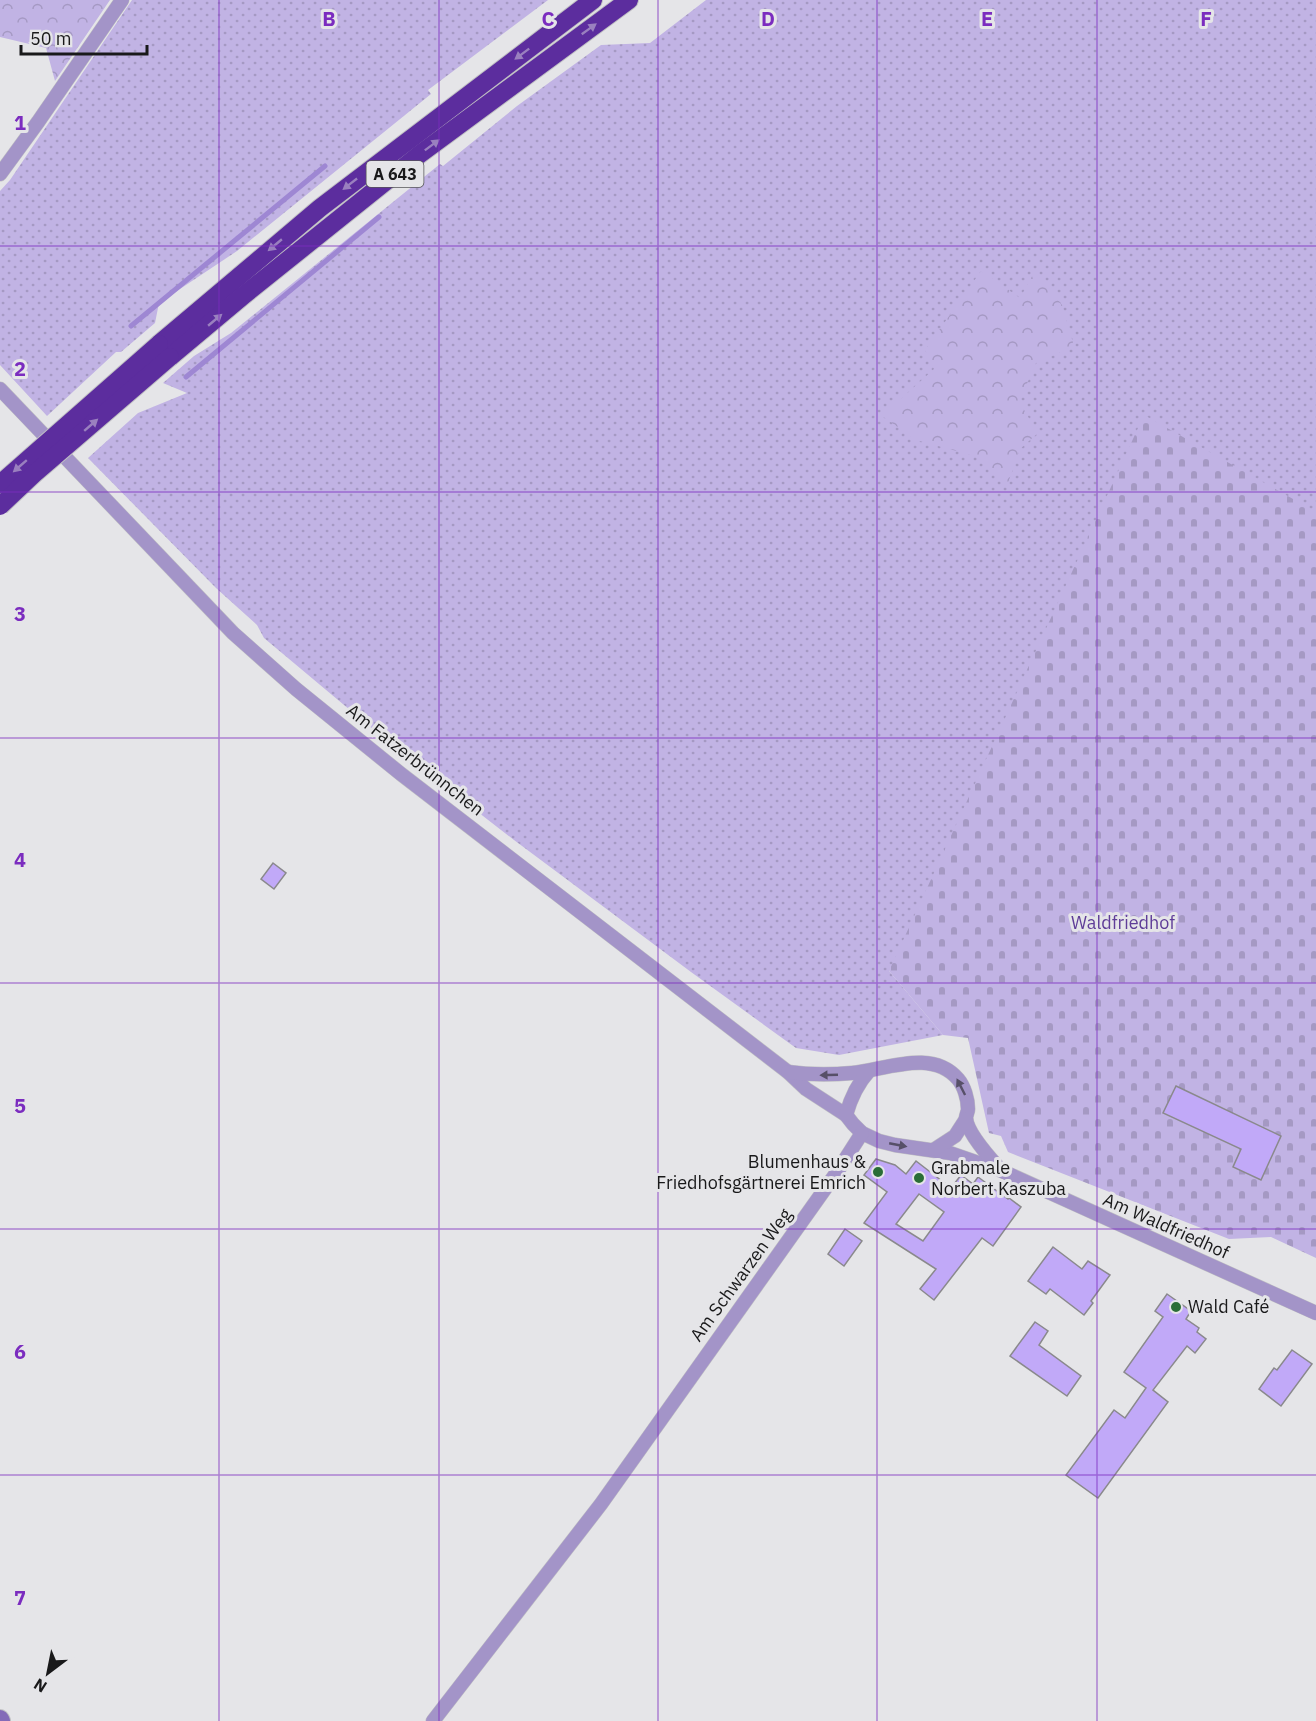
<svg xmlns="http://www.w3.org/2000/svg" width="1316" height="1721" viewBox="0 0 1316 1721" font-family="'IBM Plex Sans',sans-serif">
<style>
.grass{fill:url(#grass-dots)}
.forest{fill:url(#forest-crowns)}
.cemetery{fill:url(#cemetery-stones)}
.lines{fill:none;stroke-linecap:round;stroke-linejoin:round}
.stream{stroke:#9e87d3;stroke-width:5}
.building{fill:#c1a9f8;stroke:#8a898c;stroke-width:1.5;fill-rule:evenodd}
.street-casing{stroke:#c0c0c3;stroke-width:15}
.secondary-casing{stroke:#c0c0c3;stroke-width:20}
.highway-casing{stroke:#c0c0c3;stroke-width:20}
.street{stroke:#a394c8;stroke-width:14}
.secondary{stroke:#846bb8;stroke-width:18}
.highway{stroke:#5c2d9e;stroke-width:18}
.highway-bridge-casing{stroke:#c0c0c3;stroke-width:20;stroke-linecap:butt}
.highway-bridge{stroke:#5c2d9e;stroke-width:18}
.oneway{fill:#9a80bf}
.oneway2{fill:#575068}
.grid{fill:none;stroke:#7b2cbf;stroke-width:1.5;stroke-opacity:0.55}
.poi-dot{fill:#2a6d37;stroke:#e5e5e8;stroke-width:2}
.labels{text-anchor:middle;stroke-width:6;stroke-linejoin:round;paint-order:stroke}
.shield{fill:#e5e5e8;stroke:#565658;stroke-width:1.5}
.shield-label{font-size:16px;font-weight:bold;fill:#19191a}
.street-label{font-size:18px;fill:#19191a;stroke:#e5e5e8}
.park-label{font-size:18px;fill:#5f3d98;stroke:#e5e5e8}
.poi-label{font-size:18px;fill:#19191a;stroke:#e5e5e8;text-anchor:start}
.grid-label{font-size:20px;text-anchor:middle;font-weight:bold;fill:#7b2cbf;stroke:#e5e5e8;stroke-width:6;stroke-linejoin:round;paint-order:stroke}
</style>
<defs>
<pattern id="grass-dots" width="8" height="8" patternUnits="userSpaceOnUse" patternTransform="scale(1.5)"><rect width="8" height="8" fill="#c1b3e4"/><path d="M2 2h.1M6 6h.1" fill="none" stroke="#a599c3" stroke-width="1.8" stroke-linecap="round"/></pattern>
<pattern id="forest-crowns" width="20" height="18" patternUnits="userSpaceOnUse" patternTransform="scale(1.5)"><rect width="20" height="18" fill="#c1b3e4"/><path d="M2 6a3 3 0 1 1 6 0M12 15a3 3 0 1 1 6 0" fill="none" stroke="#a599c3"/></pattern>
<pattern id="cemetery-stones" width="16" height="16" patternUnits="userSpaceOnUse" patternTransform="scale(1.5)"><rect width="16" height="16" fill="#c1b3e4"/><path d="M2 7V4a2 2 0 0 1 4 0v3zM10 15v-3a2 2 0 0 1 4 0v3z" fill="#a599c3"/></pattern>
</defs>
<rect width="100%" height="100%" fill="#e5e5e8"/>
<g class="grass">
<path d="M 132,0 L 548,0 L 428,90 L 431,94 L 237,251 L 159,303 L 155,323 L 121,352 L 116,352 L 47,416 L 0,365 L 0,191 L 10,180 Z"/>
<path d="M 706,0 L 1316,0 L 1316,519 L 889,971 L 943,1035 L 839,1055 L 796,1048 L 691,972 L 514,840 L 393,746 L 264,638 L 257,625 L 216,588 L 88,458 L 138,413 L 187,393 L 163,383 L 194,356 L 231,333 L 440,164 L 443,166 L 517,106 L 601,45 L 650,43 Z"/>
</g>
<g class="forest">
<path d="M 0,0 L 110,0 L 55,81 L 46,48 L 0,37 Z"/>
<path d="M 981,271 L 1020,298 L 1035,271 L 1062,305 L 1074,346 L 1036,363 L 1019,402 L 1038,433 L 1020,449 L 1008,483 L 975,456 L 916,440 L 882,416 L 934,369 L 925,350 Z"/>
</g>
<path class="cemetery" d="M 1144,415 L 1316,512 L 1316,1258 L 1271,1237 L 1229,1239 L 1008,1152 L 1001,1136 L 989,1133 L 968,1038 L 943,1035 L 889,971 Z"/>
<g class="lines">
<g class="stream">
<path d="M 131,326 L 325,166"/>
<path d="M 186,377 L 379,217"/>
</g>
</g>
<g class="building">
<path d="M 273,863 L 286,873 L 274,889 L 261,879 Z"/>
<path d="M 1176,1086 L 1281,1136 L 1261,1180 L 1233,1167 L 1241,1149 L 1163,1113 Z"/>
<path d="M 876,1159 L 895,1165 L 906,1174 L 916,1161 L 951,1188 L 961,1175 L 973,1184 L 978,1177 L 1008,1199 L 1009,1198 L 1021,1207 L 993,1246 L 982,1238 L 934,1300 L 920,1289 L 936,1269 L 864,1223 L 887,1192 L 864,1175 ZM 919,1194 L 944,1212 L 923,1241 L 896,1224 Z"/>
<path d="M 845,1229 L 862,1241 L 844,1266 L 828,1254 Z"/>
<path d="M 1053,1247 L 1082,1269 L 1088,1261 L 1110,1275 L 1091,1301 L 1093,1303 L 1084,1315 L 1050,1289 L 1046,1294 L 1028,1281 Z"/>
<path d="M 1167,1294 L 1191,1311 L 1186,1319 L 1199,1328 L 1197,1332 L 1206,1339 L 1195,1353 L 1187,1346 L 1153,1390 L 1168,1402 L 1098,1498 L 1066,1475 L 1114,1410 L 1125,1418 L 1146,1388 L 1124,1372 L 1163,1317 L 1155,1311 Z"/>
<path d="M 1035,1322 L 1048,1331 L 1039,1345 L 1081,1376 L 1067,1396 L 1010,1356 Z"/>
<path d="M 1292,1350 L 1312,1364 L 1281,1406 L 1259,1389 L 1274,1368 L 1277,1370 Z"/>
</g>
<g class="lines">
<g class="street-casing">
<g id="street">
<path d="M 0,174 L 38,122 L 122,0"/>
<path d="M 0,389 L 233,633 L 296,689 L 401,774 L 788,1072 L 806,1089 L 846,1115 L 853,1124 L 862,1133 L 879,1141 L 895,1145 L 950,1153 L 1002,1171 L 1316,1313"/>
<path d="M 788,1072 C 810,1075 830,1075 852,1073 C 885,1070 932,1048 958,1079 C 964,1086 968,1099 968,1109 C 968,1112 966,1115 966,1118 C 967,1132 989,1157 999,1168"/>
<path d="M 846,1115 C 851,1097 857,1084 869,1071"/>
<path d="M 935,1149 L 955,1136 L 966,1119"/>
<path d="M 433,1721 L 601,1504 L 837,1172 L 862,1133"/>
</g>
</g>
<g class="secondary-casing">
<path id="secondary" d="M 0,1719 L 1,1721"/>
</g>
<g class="highway-casing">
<g id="highway">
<path d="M 159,344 L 320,208 L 593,0"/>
<path d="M 170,357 L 244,295 L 420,154 L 629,0"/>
</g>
</g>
<use href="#street" class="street"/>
<use href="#secondary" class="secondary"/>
<use href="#highway" class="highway"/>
<g class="highway-bridge-casing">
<g id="highway-bridge">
<path d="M 0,484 L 159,344"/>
<path d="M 0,506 L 34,474 L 170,357"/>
</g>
</g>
<use href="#highway-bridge" class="highway-bridge"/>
</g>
<defs><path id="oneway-solid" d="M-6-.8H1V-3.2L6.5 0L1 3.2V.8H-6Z" transform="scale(1.5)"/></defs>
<g class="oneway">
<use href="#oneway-solid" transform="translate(589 29) rotate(-36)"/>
<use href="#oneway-solid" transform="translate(522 54) rotate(143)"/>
<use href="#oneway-solid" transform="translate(432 145) rotate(-37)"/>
<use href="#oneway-solid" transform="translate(350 184) rotate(142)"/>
<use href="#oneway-solid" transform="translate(275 245) rotate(140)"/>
<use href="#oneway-solid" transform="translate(215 320) rotate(-40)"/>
<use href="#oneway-solid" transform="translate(91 425) rotate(-41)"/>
<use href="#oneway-solid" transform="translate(20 466) rotate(139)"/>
</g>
<g class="oneway2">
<use href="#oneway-solid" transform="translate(829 1075) rotate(178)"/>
<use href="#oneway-solid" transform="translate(961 1087) rotate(-117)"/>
<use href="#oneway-solid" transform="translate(898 1145) rotate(11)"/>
</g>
<path class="grid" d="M 219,0 L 219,1721M 439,0 L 439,1721M 658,0 L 658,1721M 877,0 L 877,1721M 1097,0 L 1097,1721M 0,246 L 1316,246M 0,492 L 1316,492M 0,738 L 1316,738M 0,983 L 1316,983M 0,1229 L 1316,1229M 0,1475 L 1316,1475"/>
<g class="poi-dot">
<circle cx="878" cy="1172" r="6"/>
<circle cx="919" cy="1178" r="6"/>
<circle cx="1176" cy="1307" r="6"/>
</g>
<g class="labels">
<rect class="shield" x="366.5" y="161" width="57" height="26" rx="4.5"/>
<g class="shield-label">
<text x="395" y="180">A 643</text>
</g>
<g class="street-label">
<text transform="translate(415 760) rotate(38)" y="6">Am Fatzerbrünnchen</text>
<text transform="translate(1166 1226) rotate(24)" y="6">Am Waldfriedhof</text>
<text transform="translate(741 1275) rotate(-54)" y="6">Am Schwarzen Weg</text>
</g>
<g class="park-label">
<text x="1123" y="929">Waldfriedhof</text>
</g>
<g class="poi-label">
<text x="866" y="1168" text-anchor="end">Blumenhaus &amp;<tspan x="866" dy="21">Friedhofsgärtnerei Emrich</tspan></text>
<text x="931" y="1174">Grabmale<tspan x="931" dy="21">Norbert Kaszuba</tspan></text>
<text x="1188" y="1313">Wald Café</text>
</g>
</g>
<g class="grid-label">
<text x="329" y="26">B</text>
<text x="548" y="26">C</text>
<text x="768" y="26">D</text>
<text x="987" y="26">E</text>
<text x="1206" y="26">F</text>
<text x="20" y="130">1</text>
<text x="20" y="376">2</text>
<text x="20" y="621">3</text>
<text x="20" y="867">4</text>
<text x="20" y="1113">5</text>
<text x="20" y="1359">6</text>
<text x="20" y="1605">7</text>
</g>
<g transform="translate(48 1673) rotate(212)" stroke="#e5e5e8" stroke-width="4.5" paint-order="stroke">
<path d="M0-4.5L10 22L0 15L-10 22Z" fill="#19191a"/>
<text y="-9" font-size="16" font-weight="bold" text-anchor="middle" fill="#19191a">N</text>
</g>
<path d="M21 45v9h126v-9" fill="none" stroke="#19191a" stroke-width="3"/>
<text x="30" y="45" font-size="18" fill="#19191a" stroke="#e5e5e8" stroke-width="4.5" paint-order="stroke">50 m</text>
</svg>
